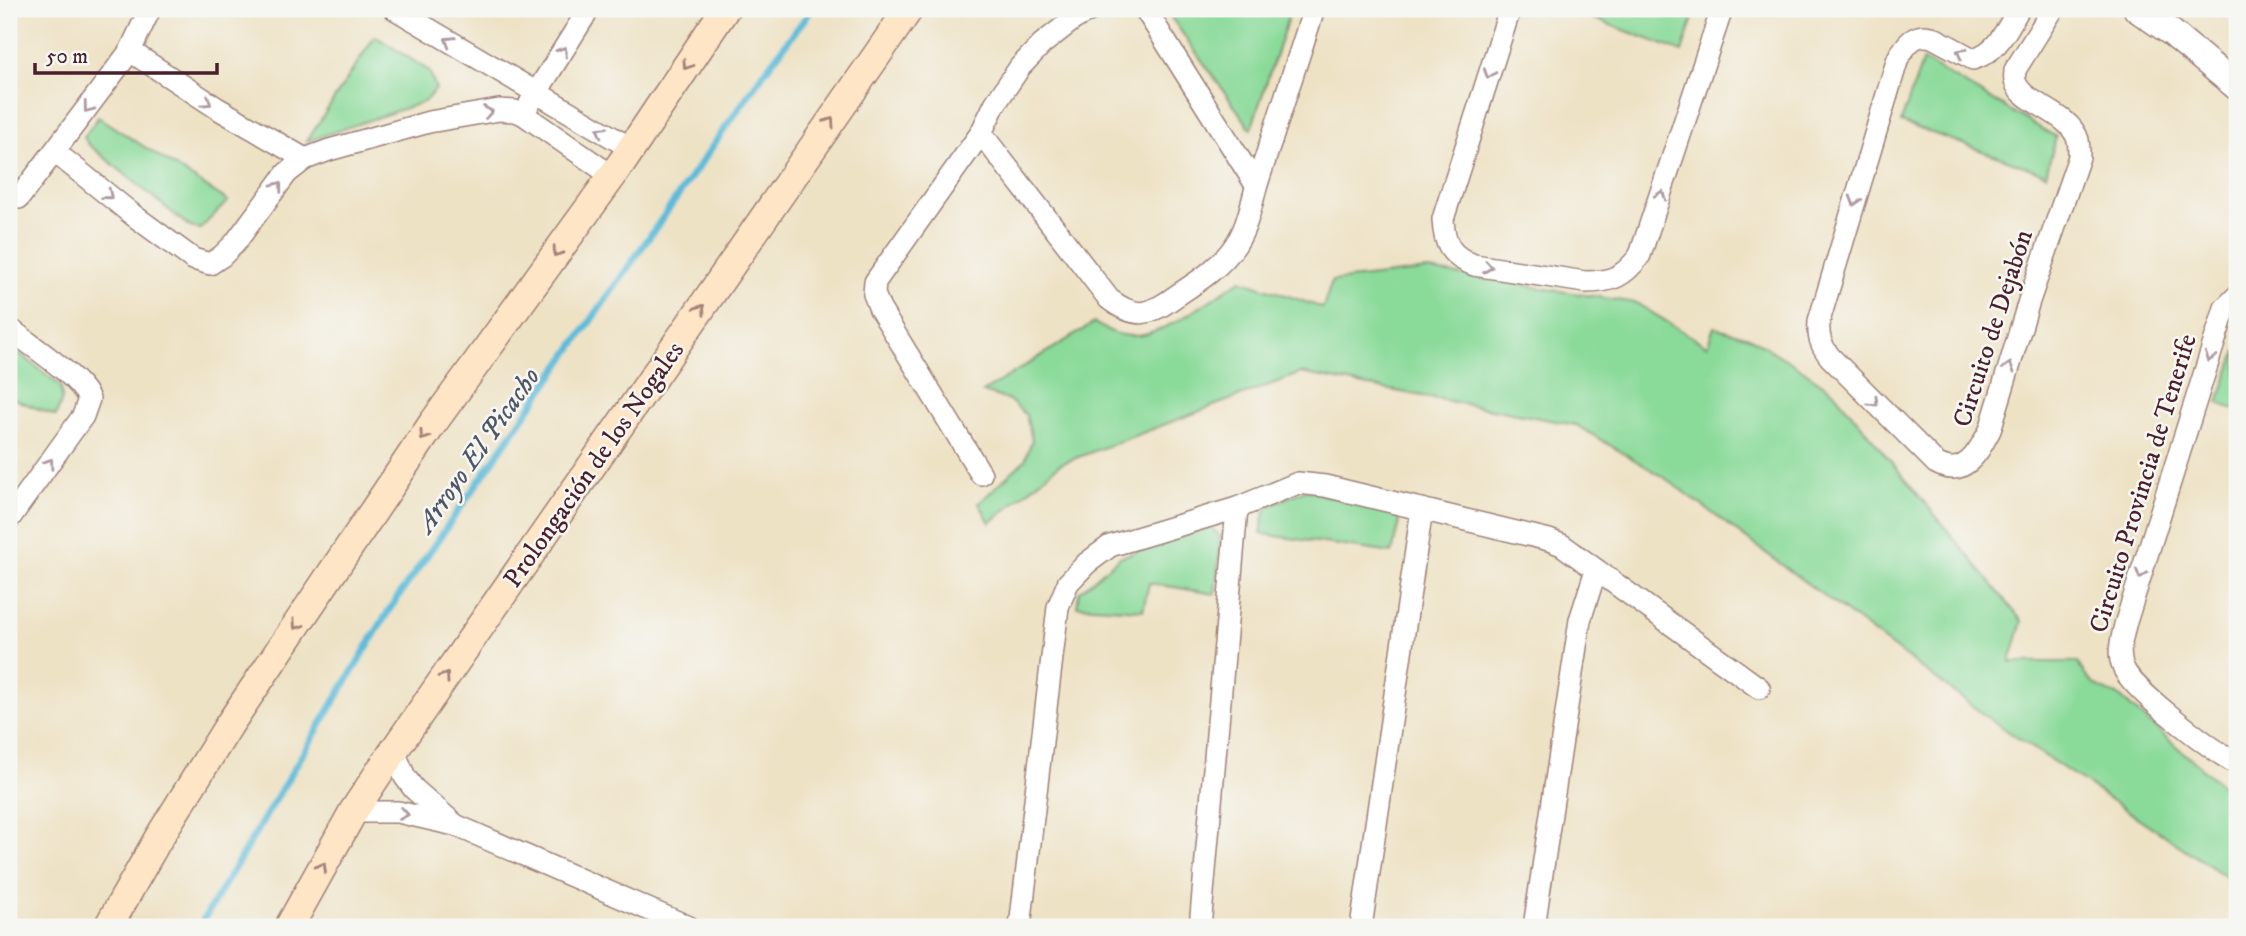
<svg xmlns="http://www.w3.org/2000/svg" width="2246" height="936" viewBox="0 0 2246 936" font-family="'IM FELL DW Pica',serif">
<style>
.green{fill:#8ada9a;stroke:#6a7c62;stroke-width:2}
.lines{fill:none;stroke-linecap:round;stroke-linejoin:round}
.stream{stroke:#5cbbda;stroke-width:7}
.minor-casing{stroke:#9c8078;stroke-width:24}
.tertiary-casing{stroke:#9c8078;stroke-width:29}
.secondary-casing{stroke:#9c8078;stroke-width:31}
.minor{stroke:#fff;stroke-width:21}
.tertiary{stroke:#fff;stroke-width:26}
.secondary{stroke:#fde5c5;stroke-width:28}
.oneway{stroke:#ae9aa0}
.oneway2{stroke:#a48278}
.labels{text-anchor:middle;stroke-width:5;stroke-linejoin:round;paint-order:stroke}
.street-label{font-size:26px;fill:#4a1f2b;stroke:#f6f6f2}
.water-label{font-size:28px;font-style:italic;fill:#505668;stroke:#f6f6f2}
</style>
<rect width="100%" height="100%" fill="#f6f6f2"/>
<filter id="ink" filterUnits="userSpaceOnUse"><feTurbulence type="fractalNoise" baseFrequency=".0143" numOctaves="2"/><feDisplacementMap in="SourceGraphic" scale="14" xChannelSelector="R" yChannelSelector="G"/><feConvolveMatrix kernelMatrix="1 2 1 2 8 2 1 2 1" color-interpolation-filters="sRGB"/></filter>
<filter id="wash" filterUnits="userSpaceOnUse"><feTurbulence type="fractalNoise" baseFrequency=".00686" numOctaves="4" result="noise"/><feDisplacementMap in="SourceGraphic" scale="28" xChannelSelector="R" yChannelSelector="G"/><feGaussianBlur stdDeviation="1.57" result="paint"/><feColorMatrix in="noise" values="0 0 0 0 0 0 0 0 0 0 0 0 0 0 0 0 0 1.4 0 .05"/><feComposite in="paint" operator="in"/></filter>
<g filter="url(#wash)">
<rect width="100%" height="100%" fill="#eee2c5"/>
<g class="green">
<path d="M 1165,9 L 1291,9 L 1251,129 Z"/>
<path d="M 1568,9 L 1696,9 L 1682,52 Z"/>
<path d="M 375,36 L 429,71 L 436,89 L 424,102 L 307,141 Z"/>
<path d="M 1923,60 L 2056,137 L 2046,174 L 1901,122 Z"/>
<path d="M 98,117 L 228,201 L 200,229 L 190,227 L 88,144 L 84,137 Z"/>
<path d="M 1428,270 L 1636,303 L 1707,346 L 1714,327 L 1749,337 L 1792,363 L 1833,391 L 2022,621 L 2010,662 L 2078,662 C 2088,683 2095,688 2117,695 L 2235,797 L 2235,819 L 2237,821 L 2237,884 L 1991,720 L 1665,478 L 1576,425 L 1301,373 L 1060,464 L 990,523 L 979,503 L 1025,460 L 1032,440 L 1026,415 L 1009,400 L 983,392 L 1094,323 C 1107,330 1119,337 1135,336 C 1165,335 1214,297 1241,280 L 1323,308 L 1332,281 Z"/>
<path d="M 9,345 L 61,386 L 62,399 L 56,416 L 9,397 Z"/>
<path d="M 2237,349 L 2237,410 L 2218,403 Z"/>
<path d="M 1305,490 L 1396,513 L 1399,522 L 1392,553 L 1261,534 L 1265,512 L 1269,506 Z"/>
<path d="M 1210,527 L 1221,537 L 1215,594 L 1149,583 L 1143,610 L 1077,606 L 1079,592 L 1120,557 Z"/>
</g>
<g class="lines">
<path class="stream" d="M 199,927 L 391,607 L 763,74 L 812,9"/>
</g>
</g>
<g filter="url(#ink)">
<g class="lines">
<g class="minor-casing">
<g id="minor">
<path d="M 395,9 L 632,149"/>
<path d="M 1145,9 L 1256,185"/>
<path d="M 1510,9 L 1443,219 C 1444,244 1450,256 1474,265 L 1585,282 C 1612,282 1624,277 1640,255 L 1722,9"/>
<path d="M 2019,9 C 2006,30 1998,52 1973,59 L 1932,37 C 1914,32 1906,45 1898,58 L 1819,321 C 1818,337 1820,344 1830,357 L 1936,463 C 1964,479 1978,453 1990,430 L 2029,301 L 2079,157 C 2079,152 2079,145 2078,140 C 2069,111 2021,104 2015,81 C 2014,77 2015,73 2015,70 L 2053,9"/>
<path d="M 130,51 L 217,108 L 305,159"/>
<path d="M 530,103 L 589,9"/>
<path d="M 981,133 L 1109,299 C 1136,320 1150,315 1176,296 C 1199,281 1221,267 1236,244 C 1249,224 1252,199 1259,178 C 1277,121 1296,65 1314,9"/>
<path d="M 55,152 L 133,215 L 193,259 L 210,264 L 222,256 L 235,243 L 287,173 L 305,159 L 329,150 L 429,122 L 499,110 L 515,111 L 523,114 L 612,176"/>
<path d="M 19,198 L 130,51 L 150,9"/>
<path d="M 2237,296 L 2225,308 L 2125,625 C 2122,639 2117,653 2123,667 C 2131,690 2214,751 2237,764"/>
<path d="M 9,328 C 31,346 78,375 89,399 L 83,416 L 9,519"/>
<path d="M 981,474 L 880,309 L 874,294 L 875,282 L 981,133 L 995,104 L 1020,67 L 1042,44 L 1074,19 L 1092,9"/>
<path d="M 394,751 L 405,777 L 414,789 L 453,823"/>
<path d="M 353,812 L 398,812 L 455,825 L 689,927"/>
<path d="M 1020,927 L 1058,607 L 1068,583 L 1087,563 L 1110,546 L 1237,508 L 1298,483 L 1325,486 L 1549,540 L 1562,545 L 1759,688"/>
<path d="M 1200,927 L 1237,508"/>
<path d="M 1361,927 L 1422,509"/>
<path d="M 1534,927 L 1580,620 L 1596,570"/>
</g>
</g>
<g class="tertiary-casing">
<path id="tertiary" d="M 2137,9 L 2172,33 L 2237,87"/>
</g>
<g class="secondary-casing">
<g id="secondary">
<path d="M 108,927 L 158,839 L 229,725 L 433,423 L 621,164 L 725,9"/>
<path d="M 289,927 L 353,812 L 386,762 L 909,9"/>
</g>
</g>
<use href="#minor" class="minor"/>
<use href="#tertiary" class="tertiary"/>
<use href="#secondary" class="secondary"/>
</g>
<defs><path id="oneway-chevron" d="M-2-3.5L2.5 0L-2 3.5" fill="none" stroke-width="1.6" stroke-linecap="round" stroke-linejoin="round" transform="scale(1.75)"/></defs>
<g class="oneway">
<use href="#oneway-chevron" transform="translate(449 41) rotate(-149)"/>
<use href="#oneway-chevron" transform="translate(563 51) rotate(-57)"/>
<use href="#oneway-chevron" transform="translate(1961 53) rotate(-152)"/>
<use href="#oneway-chevron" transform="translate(1489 74) rotate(108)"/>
<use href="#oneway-chevron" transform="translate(207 102) rotate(33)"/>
<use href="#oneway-chevron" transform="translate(88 108) rotate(127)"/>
<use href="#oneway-chevron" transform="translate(488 112) rotate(-9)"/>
<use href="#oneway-chevron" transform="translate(601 131) rotate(-149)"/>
<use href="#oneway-chevron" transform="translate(278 186) rotate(-53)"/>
<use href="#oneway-chevron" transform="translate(108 195) rotate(39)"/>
<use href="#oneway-chevron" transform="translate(1661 195) rotate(-71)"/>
<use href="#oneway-chevron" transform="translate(1855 201) rotate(107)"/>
<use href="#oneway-chevron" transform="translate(1488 267) rotate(9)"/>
<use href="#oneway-chevron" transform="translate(2210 357) rotate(108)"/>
<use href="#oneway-chevron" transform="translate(2009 367) rotate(-73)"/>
<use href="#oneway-chevron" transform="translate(1874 402) rotate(45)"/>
<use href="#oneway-chevron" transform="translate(49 463) rotate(-54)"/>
<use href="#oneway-chevron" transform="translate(2141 574) rotate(107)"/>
<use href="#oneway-chevron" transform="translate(404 814) rotate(10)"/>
</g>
<g class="oneway2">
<use href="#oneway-chevron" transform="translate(687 65) rotate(124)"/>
<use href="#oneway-chevron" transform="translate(830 122) rotate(-55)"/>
<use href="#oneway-chevron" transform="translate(557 252) rotate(126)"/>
<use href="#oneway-chevron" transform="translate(701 309) rotate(-55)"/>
<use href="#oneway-chevron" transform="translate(424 436) rotate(124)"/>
<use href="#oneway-chevron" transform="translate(297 625) rotate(124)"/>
<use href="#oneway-chevron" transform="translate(445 677) rotate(-55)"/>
<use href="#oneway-chevron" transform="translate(322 867) rotate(-60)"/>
</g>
</g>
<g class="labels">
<g class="street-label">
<text transform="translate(1992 328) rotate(-72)" y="9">Circuito de Dejabón</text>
<text transform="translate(593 464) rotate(-55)" y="9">Prolongación de los Nogales</text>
<text transform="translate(2142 483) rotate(-73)" y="9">Circuito Provincia de Tenerife</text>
</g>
<g class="water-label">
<text transform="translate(477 449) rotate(-55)" y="10">Arroyo El Picacho</text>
</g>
</g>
<rect width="2246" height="936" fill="none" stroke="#f6f6f2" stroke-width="35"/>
<path d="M35 63v10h182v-10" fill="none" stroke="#4a1f2b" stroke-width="3.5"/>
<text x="46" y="63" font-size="21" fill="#4a1f2b" stroke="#f6f6f2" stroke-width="5" paint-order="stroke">50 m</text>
</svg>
